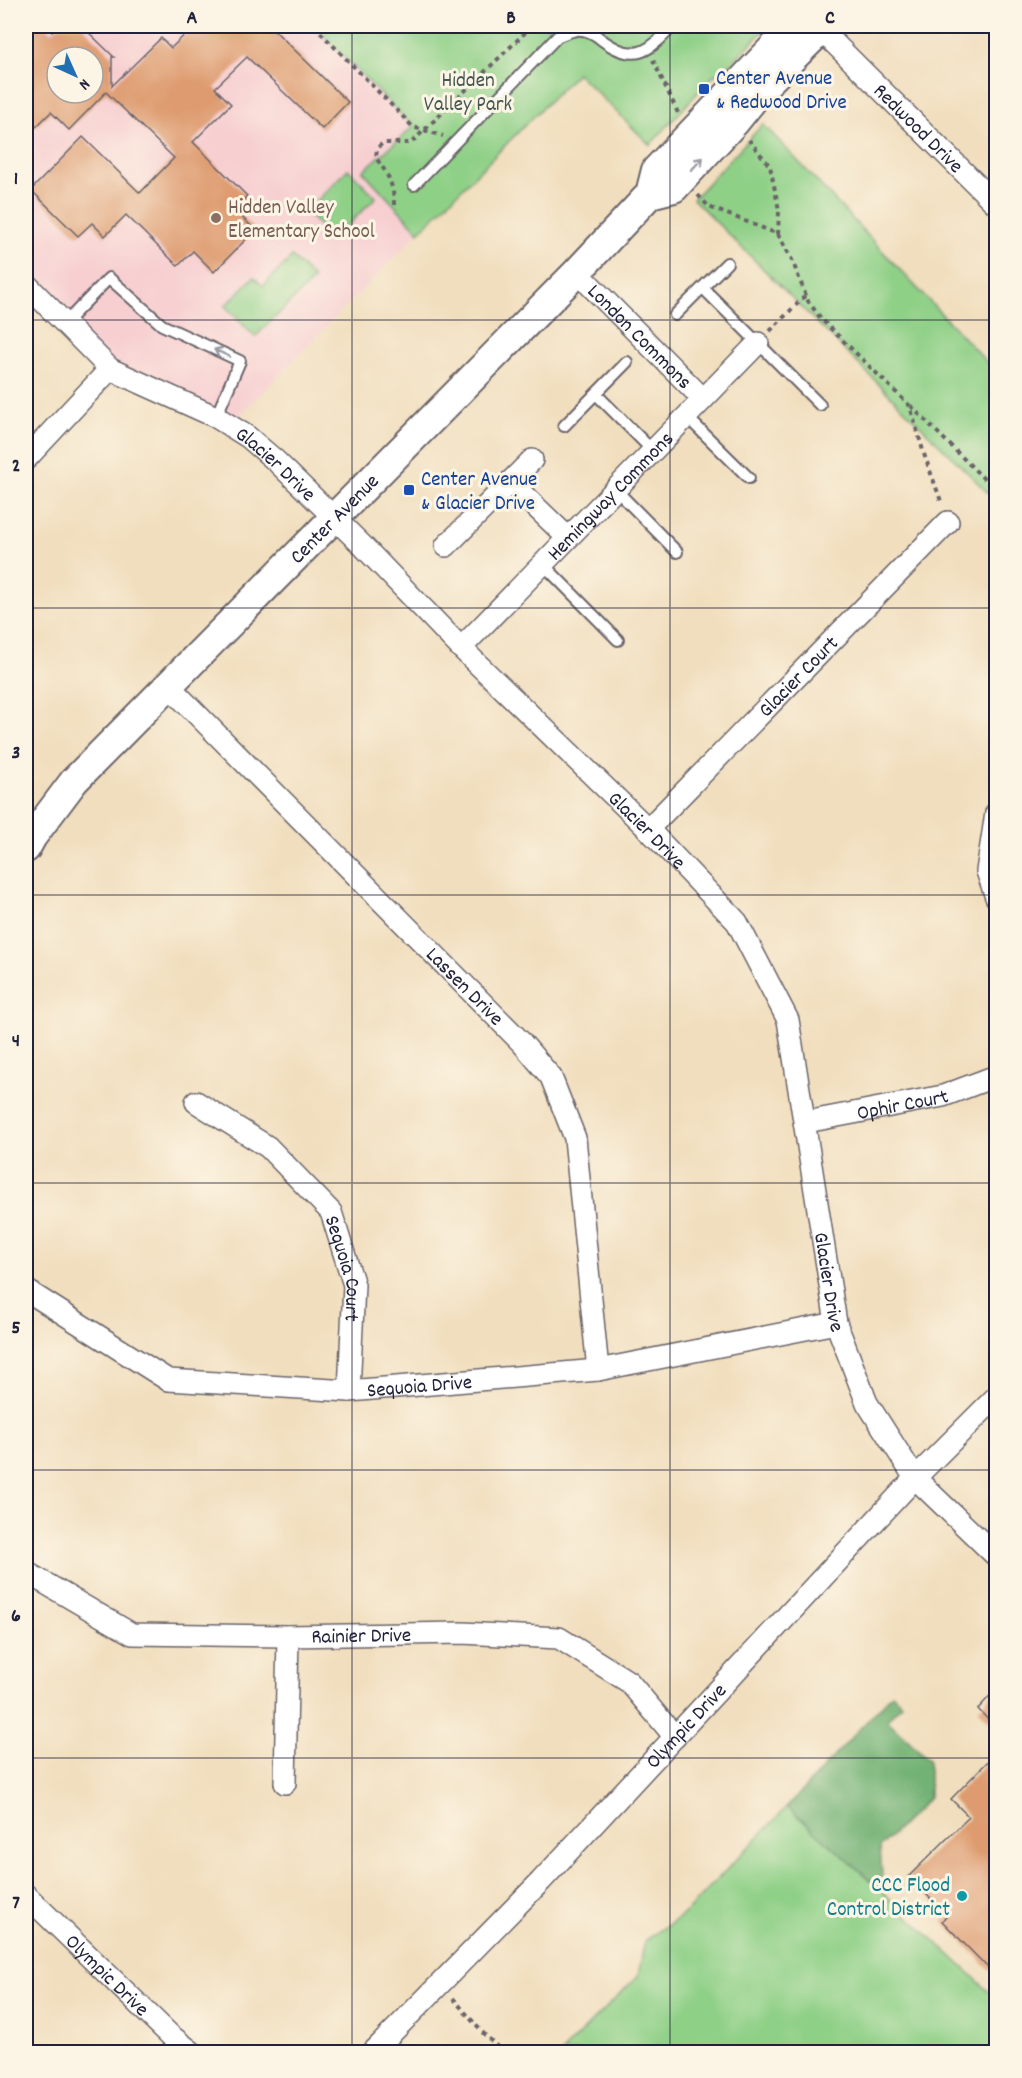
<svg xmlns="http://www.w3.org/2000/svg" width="1022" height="2078" viewBox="0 0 1022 2078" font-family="Dekko,sans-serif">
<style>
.built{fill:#f7cfd1;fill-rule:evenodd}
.green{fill:#8fd087;stroke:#587961;stroke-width:1.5}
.forest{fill:#73b274;stroke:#4a6a58;stroke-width:1.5}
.building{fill:#de9b6f;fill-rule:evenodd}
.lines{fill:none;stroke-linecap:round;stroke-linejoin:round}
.lane-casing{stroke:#6a6469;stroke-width:14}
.street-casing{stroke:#6a6469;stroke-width:24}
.secondary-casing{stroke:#6a6469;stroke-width:32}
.path{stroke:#6a6469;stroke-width:4;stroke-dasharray:4.5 4.5;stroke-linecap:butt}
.lane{stroke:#fff;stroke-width:10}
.street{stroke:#fff;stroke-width:21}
.secondary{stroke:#fff;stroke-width:28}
.oneway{stroke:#9c9ca7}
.grid{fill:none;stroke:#22223b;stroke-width:1.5;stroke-opacity:0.55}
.transit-dot{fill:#1a4fb4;stroke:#fcf5e5;stroke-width:2}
.education-dot{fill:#8d6e63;stroke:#fcf5e5;stroke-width:2}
.culture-dot{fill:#0f9aa8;stroke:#fcf5e5;stroke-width:2}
.labels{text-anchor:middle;stroke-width:6;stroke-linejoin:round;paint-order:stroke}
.transit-label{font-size:21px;fill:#164399;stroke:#fcf5e5;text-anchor:start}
.park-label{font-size:21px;fill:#435652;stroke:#fcf5e5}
.street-label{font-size:21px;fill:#22223b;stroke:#fcf5e5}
.education-label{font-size:21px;fill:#785e54;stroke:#fcf5e5;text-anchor:start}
.culture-label{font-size:21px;fill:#0d838f;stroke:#fcf5e5;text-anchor:end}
.neatline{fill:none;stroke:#22223b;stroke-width:2}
.grid-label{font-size:20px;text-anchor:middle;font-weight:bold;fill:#22223b}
</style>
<rect width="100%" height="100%" fill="#fcf5e5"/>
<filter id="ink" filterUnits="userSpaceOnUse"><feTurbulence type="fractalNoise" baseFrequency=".0167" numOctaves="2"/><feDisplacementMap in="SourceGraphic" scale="12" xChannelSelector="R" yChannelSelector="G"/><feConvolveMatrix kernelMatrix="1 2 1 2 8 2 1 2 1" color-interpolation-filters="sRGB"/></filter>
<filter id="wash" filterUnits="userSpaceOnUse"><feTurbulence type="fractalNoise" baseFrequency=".008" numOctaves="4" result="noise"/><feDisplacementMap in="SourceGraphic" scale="24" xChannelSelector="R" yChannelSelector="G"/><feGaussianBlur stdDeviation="1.35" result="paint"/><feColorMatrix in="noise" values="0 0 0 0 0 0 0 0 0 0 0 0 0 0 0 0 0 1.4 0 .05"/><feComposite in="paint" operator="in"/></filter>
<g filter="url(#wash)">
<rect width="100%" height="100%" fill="#f1debe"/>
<path class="built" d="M 26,26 L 314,26 L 413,127 L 363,171 L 419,232 L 230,425 L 110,369 L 26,284 ZM 57,57 L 93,57 L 93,93 L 57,93 Z"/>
<g class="green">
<path d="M 314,26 L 768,26 L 719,76 L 715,74 L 650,145 L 577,73 L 419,232 L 363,171 L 413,127 Z"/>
<path d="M 763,124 L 996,372 L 996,501 L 693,199 Z"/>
<path d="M 348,169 L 376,197 L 333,240 L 306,212 Z"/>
<path d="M 292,257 L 314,279 L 255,337 L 225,306 L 254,277 L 263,286 Z"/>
<path d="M 787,1807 L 815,1829 L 996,1998 L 996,2052 L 665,2052 L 657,2045 L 649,2052 L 562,2052 L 638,1976 L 645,1940 L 682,1916 Z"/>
</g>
<path class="forest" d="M 892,1694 L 902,1704 L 887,1720 L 929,1760 L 929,1798 L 880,1847 L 883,1891 L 787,1807 Z"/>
<g id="blocks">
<g class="building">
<path d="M 26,26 L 45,26 L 52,32 L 59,26 L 82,26 L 114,57 L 112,57 L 112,86 L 161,38 L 171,48 L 194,26 L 270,26 L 348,102 L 322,129 L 247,57 L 215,88 L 231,104 L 193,142 L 247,196 L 234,209 L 255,230 L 214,272 L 193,251 L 178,266 L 126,215 L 105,236 L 92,223 L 78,236 L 31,190 L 83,137 L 140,193 L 174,158 L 106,92 L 69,130 L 51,112 L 36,127 L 26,117 ZM 57,57 L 93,57 L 93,93 L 57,93 Z"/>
<path d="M 996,1689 L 996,1728 L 978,1709 Z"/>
<path d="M 996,1753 L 996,1976 L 942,1921 L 947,1916 L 909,1876 L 969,1817 L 951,1799 Z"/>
</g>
</g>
</g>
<g filter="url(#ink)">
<use href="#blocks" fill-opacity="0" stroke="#6a6469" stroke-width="1.5"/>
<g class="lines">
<g class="lane-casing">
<g id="lane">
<path d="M 414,185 L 558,36 C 564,34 570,31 576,30 C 586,29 595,34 602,40 C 635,64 648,52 673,26"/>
<path d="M 703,288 L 820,405"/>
<path d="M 675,315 L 727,263"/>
<path d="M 65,323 L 109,278 L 162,325 L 240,361 L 216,417"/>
<path d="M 596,394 L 653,451"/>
<path d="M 686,416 L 749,478"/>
<path d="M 564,426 L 627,362"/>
<path d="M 615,489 L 677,552"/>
<path d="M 543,564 L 618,640"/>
</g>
</g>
<g class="street-casing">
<g id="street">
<path id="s1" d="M 817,26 L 996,204"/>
<path id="s2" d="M 577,272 L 703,399"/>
<path id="s3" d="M 26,284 L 110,369 L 216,417 L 248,437 L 276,461 L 362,545 L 461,648 L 648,829 L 737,922 L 788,1020 L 836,1323 L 867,1403 L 915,1478 L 996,1556"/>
<path d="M 26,459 L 110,369"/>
<path d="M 510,482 L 568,538"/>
<path d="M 446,546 L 532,460"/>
<path id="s4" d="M 461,648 L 758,343"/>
<path id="s5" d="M 168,685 L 522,1043 L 551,1077 L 575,1138 L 598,1370"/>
<path d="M 996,813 L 987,871 L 996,897"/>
<path id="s6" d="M 648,829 L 948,522"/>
<path id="s7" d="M 196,1102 L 268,1147 L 331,1212 L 354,1285 L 349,1391"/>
<path id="s8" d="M 806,1122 L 943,1096 L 996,1076"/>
<path id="s9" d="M 26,1290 L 168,1380 L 349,1391 L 598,1370 L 836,1323"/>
<path id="s10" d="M 26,1572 L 132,1634 L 288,1636 L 462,1633 L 559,1638 L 629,1682 L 675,1737"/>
<path d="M 285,1783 L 288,1636"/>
<path id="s11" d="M 26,1895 L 170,2035 L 192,2052"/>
<path id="s12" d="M 373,2052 L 541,1881 L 915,1478 L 996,1397"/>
</g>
</g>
<g class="secondary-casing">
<g id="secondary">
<path d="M 650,194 L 674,188 L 735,122 L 764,86 L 825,26"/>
<path id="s13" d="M 26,848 L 32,837 L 74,781 L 577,272 L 650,194 L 656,170 L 794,26"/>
</g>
</g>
<g class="path">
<path d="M 314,26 L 413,127 L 443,136"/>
<path d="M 653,60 L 678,113"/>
<path d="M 698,195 L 709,207 L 778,234 L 779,210 L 770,166 L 749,140"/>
<path d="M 394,205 C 394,185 388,174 376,158 L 377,148 L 383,143 L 411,143 L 532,26"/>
<path d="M 778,234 L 792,260 L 808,301 L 822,320 L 910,406 L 924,454 L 942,504"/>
<path d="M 770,331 L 806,295"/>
<path d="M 911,406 L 996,491"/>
<path d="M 453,1998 L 481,2031 L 503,2052"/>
</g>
<use href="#lane" class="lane"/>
<use href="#street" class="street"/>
<use href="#secondary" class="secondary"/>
</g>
<defs><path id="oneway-shaft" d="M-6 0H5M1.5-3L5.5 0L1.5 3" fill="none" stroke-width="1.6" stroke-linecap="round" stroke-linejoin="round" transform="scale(1.5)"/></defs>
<g class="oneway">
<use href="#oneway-shaft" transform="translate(697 164) rotate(-47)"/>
<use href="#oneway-shaft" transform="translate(222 353) rotate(-155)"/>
</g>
</g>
<path class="grid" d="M 352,26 L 352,2052M 670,26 L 670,2052M 26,320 L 996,320M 26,608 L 996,608M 26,895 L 996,895M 26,1183 L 996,1183M 26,1470 L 996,1470M 26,1758 L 996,1758"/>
<g class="transit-dot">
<rect x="698" y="83" width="12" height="12" rx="3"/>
<rect x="403" y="484" width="12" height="12" rx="3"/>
</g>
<circle class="education-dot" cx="216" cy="218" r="6"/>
<circle class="culture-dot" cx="962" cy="1896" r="6"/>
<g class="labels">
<g class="transit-label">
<text x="716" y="84">Center Avenue<tspan x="716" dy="24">&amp; Redwood Drive</tspan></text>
<text x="421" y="485">Center Avenue<tspan x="421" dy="24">&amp; Glacier Drive</tspan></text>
</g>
<g class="park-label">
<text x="468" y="86">Hidden<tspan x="468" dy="24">Valley Park</tspan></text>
</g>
<g class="street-label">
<text dy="7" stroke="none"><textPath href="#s1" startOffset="144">Redwood Drive</textPath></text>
<text dy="7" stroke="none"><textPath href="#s2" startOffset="90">London Commons</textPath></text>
<text dy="7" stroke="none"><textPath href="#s3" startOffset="312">Glacier Drive</textPath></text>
<text dy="7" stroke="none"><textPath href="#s4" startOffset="213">Hemingway Commons</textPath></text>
<text dy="7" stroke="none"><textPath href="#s13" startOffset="452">Center Avenue</textPath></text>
<text dy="7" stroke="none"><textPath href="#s6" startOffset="214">Glacier Court</textPath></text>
<text dy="7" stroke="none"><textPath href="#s3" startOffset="834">Glacier Drive</textPath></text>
<text dy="7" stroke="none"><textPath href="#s5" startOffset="423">Lassen Drive</textPath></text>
<text dy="7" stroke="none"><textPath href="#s8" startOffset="98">Ophir Court</textPath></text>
<text dy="7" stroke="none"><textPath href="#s7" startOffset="234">Sequoia Court</textPath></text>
<text dy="7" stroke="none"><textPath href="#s3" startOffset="1338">Glacier Drive</textPath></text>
<text dy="7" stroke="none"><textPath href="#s9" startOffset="420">Sequoia Drive</textPath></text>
<text dy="7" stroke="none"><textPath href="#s10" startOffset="352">Rainier Drive</textPath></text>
<text dy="7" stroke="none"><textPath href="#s12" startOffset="452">Olympic Drive</textPath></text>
<text dy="7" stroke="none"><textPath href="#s11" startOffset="114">Olympic Drive</textPath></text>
</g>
<g class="education-label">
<text x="228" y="213">Hidden Valley<tspan x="228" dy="24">Elementary School</tspan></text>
</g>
<g class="culture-label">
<text x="950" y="1891">CCC Flood<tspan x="950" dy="24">Control District</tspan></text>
</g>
</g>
<rect width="1022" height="2078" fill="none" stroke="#fcf5e5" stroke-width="66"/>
<g transform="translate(75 75) rotate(135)"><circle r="28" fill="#fcf5e5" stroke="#a5a1a1" stroke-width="1.5"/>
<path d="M0-4.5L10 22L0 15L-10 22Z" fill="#1f6fb2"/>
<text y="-9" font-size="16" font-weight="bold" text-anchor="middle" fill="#22223b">N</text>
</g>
<rect x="33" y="33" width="956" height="2012" class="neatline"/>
<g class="grid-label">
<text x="192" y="23">A</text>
<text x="511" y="23">B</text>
<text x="830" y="23">C</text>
<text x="16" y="184">1</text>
<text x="16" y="471">2</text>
<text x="16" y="758">3</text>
<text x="16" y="1046">4</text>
<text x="16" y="1333">5</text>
<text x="16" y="1621">6</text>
<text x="16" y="1908">7</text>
</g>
</svg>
